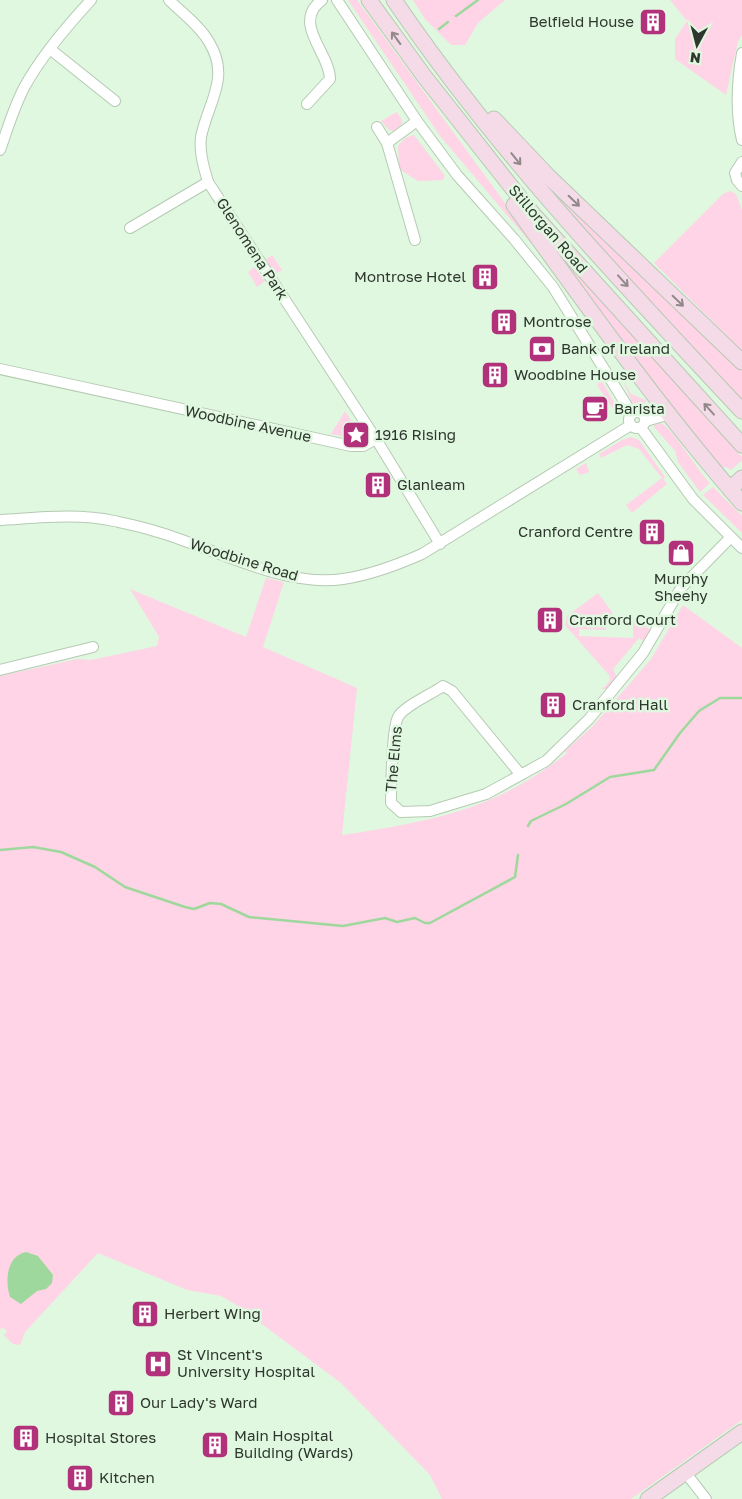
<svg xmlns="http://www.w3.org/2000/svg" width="742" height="1499" viewBox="0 0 742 1499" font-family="'Golos Text',sans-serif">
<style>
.green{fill:#fed4e6}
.water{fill:#9ed89c}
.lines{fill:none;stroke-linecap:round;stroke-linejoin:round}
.stream{stroke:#9ed89c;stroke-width:2.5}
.street-casing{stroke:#b5cab3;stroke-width:12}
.secondary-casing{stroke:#b5cab3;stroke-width:17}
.street{stroke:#fff;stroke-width:10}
.secondary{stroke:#f4dbe7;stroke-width:15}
.oneway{stroke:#91898a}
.labels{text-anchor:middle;stroke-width:5;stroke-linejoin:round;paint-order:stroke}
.poi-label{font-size:15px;fill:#2e372e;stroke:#e1f8e0;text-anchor:start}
.street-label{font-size:15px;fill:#2e372e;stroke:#e1f8e0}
</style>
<rect width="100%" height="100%" fill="#e1f8e0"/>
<g class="green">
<path d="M 348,0 L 357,0 L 588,317 L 590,324 L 545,260 L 440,136 Z"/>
<path d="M 413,0 L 505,0 L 478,23 L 465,45 L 451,45 L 425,19 Z"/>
<path d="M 670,0 L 742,0 L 742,35 L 738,41 L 726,95 L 675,59 L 675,39 L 687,21 Z"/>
<path d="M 397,112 L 402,120 L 402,124 L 394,131 L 389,130 L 381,121 Z"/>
<path d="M 414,135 L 445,176 L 443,180 L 418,181 L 399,169 L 398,146 L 405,138 Z"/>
<path d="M 542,180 L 742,368 L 742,405 L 559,200 Z"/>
<path d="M 730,191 L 736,194 L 742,210 L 742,351 L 654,263 L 723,194 Z"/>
<path d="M 531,222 L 742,457 L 742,460 L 731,470 L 726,467 L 717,468 Z"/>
<path d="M 272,255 L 282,270 L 274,275 L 264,261 Z"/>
<path d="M 255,267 L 265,281 L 257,287 L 248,272 Z"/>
<path d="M 601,380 L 620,412 L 618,416 L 597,385 Z"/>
<path d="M 623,381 L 631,394 L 646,400 L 643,411 L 632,402 Z"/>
<path d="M 345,411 L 358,431 L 354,438 L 331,434 Z"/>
<path d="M 660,423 C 671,425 698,472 710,483 L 700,492 L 678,462 L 675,451 L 653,426 Z"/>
<path d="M 631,437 L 639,440 L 665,477 L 663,479 L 667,484 L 632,513 L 626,505 L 662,478 L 639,449 L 627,445 L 601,458 L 599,454 L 622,440 Z"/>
<path d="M 586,463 L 589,472 L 580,475 L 576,469 Z"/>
<path d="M 713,487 L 742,516 L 742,533 L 703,495 Z"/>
<path d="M 266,578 L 284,582 L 263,647 L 357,688 L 342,835 C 431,821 494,811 567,753 L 565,751 L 593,726 L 651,659 L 683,605 L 742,648 L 742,1420 L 631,1499 L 442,1499 L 430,1475 L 341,1383 L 235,1304 L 221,1296 L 187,1290 L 98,1253 L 25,1332 L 20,1345 L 13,1344 L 4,1335 L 7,1331 L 2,1327 L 0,1330 L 0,676 L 77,659 L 91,660 L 157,646 L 159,637 L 130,589 L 246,637 Z"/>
<path d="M 598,593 L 612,612 L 612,622 L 606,621 L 606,630 L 579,629 L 579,636 L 633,638 L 633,623 L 627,622 L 627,614 L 652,631 L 646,643 L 639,638 L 613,669 L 618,680 L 609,689 L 602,689 L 610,681 L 609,675 L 565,625 L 567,616 Z"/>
</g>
<path class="water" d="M 26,1252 L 38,1256 L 53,1275 L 52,1283 L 46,1289 L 37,1291 L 21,1304 L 10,1297 C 5,1282 6,1256 26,1252 Z"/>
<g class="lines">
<g class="stream">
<path d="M 456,16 L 478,0"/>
<path d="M 439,29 L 448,22"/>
<path d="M 528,826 L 531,821 L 566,804 L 610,777 L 654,770 L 680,733 L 699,711 L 720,698 L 742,698"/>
<path d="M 0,850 L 33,847 L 61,852 L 95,867 L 125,887 L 185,907 L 194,909 L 210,903 L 221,904 L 249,917 L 343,926 L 385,918 L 397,922 L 415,918 L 425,923 L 430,923 L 515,877 L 518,855"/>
</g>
<g class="street-casing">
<g id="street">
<path d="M 169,0 C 182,13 200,26 209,42 C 231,78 208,102 201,137 C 199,152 204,168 208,182 L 376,439 L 440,544"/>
<path d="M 337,0 L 417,121 L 457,175 L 514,239 L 553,287 L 632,414"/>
<path d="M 50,49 L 115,101"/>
<path d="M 742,53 C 737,82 735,111 742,140"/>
<path d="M 307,104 L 330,79 C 330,53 291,23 322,0"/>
<path d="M 377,127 L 387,143"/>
<path d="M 0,150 C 8,128 14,106 25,86 C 42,55 67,26 91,0"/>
<path d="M 742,162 L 735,173 L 737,180 L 742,186"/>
<path d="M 130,228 L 208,182"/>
<path d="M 415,240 L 387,143 L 417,121"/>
<path d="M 0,369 L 351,446 L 363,446 L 376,439"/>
<circle cx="637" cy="420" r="8"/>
<path d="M 646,421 L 670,414"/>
<path d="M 641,428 L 693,499 L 742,548"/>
<path d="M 0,520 C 37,518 77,513 114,521 C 128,524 143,527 158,532 C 213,548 285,588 343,579 C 371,575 397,565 422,554 L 631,425"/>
<path d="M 0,670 L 93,647"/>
<path d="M 521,775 L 452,691 L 443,686 C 432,694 404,706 398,717 C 392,729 391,787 391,803 L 401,812 L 430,811 L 486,794 L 546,761 L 589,719 L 643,653 L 681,588 L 730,538"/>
<path d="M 685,1472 L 706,1499"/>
</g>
</g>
<g class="secondary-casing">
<g id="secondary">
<path d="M 369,0 L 424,76 L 532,213 L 742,445"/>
<path d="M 394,0 C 495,149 620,281 742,411"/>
<path d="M 494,119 L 550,178 L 742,362"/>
<path d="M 514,205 C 587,306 660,409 742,503"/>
<path d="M 730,489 L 742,478"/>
<path d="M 648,1499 L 742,1432"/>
</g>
</g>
<use href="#street" class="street"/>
<use href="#secondary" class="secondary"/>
</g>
<defs><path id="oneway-shaft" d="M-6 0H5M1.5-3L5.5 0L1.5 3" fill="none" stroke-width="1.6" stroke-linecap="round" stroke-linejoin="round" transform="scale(1.25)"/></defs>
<g class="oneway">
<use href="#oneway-shaft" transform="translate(396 38) rotate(-126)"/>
<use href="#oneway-shaft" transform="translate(516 159) rotate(51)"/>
<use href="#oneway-shaft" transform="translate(574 201) rotate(44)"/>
<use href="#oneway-shaft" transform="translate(623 281) rotate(48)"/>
<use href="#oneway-shaft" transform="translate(678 301) rotate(44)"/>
<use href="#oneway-shaft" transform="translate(709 409) rotate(-132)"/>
</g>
<defs>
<g id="building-square" transform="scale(1.4375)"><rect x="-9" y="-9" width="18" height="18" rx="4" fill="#b2317b" stroke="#e1f8e0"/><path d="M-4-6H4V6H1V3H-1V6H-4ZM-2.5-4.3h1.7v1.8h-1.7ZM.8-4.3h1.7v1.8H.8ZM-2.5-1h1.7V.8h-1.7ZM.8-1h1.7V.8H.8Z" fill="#fff"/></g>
<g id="bank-square" transform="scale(1.4375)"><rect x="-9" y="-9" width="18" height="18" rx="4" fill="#b2317b" stroke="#e1f8e0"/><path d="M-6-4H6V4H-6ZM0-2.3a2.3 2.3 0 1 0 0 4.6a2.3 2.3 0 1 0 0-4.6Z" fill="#fff"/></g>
<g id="cafe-square" transform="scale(1.4375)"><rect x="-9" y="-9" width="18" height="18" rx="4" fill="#b2317b" stroke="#e1f8e0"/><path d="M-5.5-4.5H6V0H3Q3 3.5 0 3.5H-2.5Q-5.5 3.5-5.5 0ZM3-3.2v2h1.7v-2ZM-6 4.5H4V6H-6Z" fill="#fff"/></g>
<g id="sight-square" transform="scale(1.4375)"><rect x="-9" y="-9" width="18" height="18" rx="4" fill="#b2317b" stroke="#e1f8e0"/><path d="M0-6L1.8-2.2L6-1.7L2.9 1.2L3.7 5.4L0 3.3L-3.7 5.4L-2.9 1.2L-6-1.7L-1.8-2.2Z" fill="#fff"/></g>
<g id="shop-square" transform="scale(1.4375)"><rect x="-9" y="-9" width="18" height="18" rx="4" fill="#b2317b" stroke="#e1f8e0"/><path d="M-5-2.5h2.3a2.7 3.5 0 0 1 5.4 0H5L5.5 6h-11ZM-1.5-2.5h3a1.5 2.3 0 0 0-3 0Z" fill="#fff"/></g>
<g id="hospital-square" transform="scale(1.4375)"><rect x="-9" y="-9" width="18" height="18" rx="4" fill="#b2317b" stroke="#e1f8e0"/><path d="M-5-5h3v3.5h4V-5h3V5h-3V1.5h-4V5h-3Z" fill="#fff"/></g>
</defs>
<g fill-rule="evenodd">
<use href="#building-square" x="653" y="22"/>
<use href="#building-square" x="485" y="277"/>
<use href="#building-square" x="504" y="322"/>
<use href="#bank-square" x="542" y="349"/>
<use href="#building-square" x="495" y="375"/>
<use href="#cafe-square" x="595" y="409"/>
<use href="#sight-square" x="356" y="435"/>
<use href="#building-square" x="378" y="485"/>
<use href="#building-square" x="652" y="532"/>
<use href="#shop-square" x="681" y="553"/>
<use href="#building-square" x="550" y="620"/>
<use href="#building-square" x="553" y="705"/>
<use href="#building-square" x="145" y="1314"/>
<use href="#hospital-square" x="158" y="1364"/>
<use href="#building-square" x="121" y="1403"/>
<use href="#building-square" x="26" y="1438"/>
<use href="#building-square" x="215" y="1445"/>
<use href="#building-square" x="80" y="1478"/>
</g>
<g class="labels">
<g class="poi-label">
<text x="634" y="27" text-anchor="end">Belfield House</text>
<text x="466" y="282" text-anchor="end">Montrose Hotel</text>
<text x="523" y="327">Montrose</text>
<text x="561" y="354">Bank of Ireland</text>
<text x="514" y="380">Woodbine House</text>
<text x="614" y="414">Barista</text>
<text x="375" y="440">1916 Rising</text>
<text x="397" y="490">Glanleam</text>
<text x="633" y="537" text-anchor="end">Cranford Centre</text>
<text x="681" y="584" text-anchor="middle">Murphy<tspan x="681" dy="17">Sheehy</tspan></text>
<text x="569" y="625">Cranford Court</text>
<text x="572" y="710">Cranford Hall</text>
<text x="164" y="1319">Herbert Wing</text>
<text x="177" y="1360">St Vincent's<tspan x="177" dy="17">University Hospital</tspan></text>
<text x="140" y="1408">Our Lady's Ward</text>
<text x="234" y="1441">Main Hospital<tspan x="234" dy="17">Building (Wards)</tspan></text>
<text x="45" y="1443">Hospital Stores</text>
<text x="99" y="1483">Kitchen</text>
</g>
<g class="street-label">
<text transform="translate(548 229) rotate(49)" y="5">Stillorgan Road</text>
<text transform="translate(252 249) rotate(57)" y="5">Glenomena Park</text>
<text transform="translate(248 424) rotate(12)" y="5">Woodbine Avenue</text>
<text transform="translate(244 560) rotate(17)" y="5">Woodbine Road</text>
<text transform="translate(394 759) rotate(-85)" y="5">The Elms</text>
</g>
</g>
<g transform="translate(697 45) rotate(187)" stroke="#e1f8e0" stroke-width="4" paint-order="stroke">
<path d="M0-4L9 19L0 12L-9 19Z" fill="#2e372e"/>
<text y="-8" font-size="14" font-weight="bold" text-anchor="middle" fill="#2e372e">N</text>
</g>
</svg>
